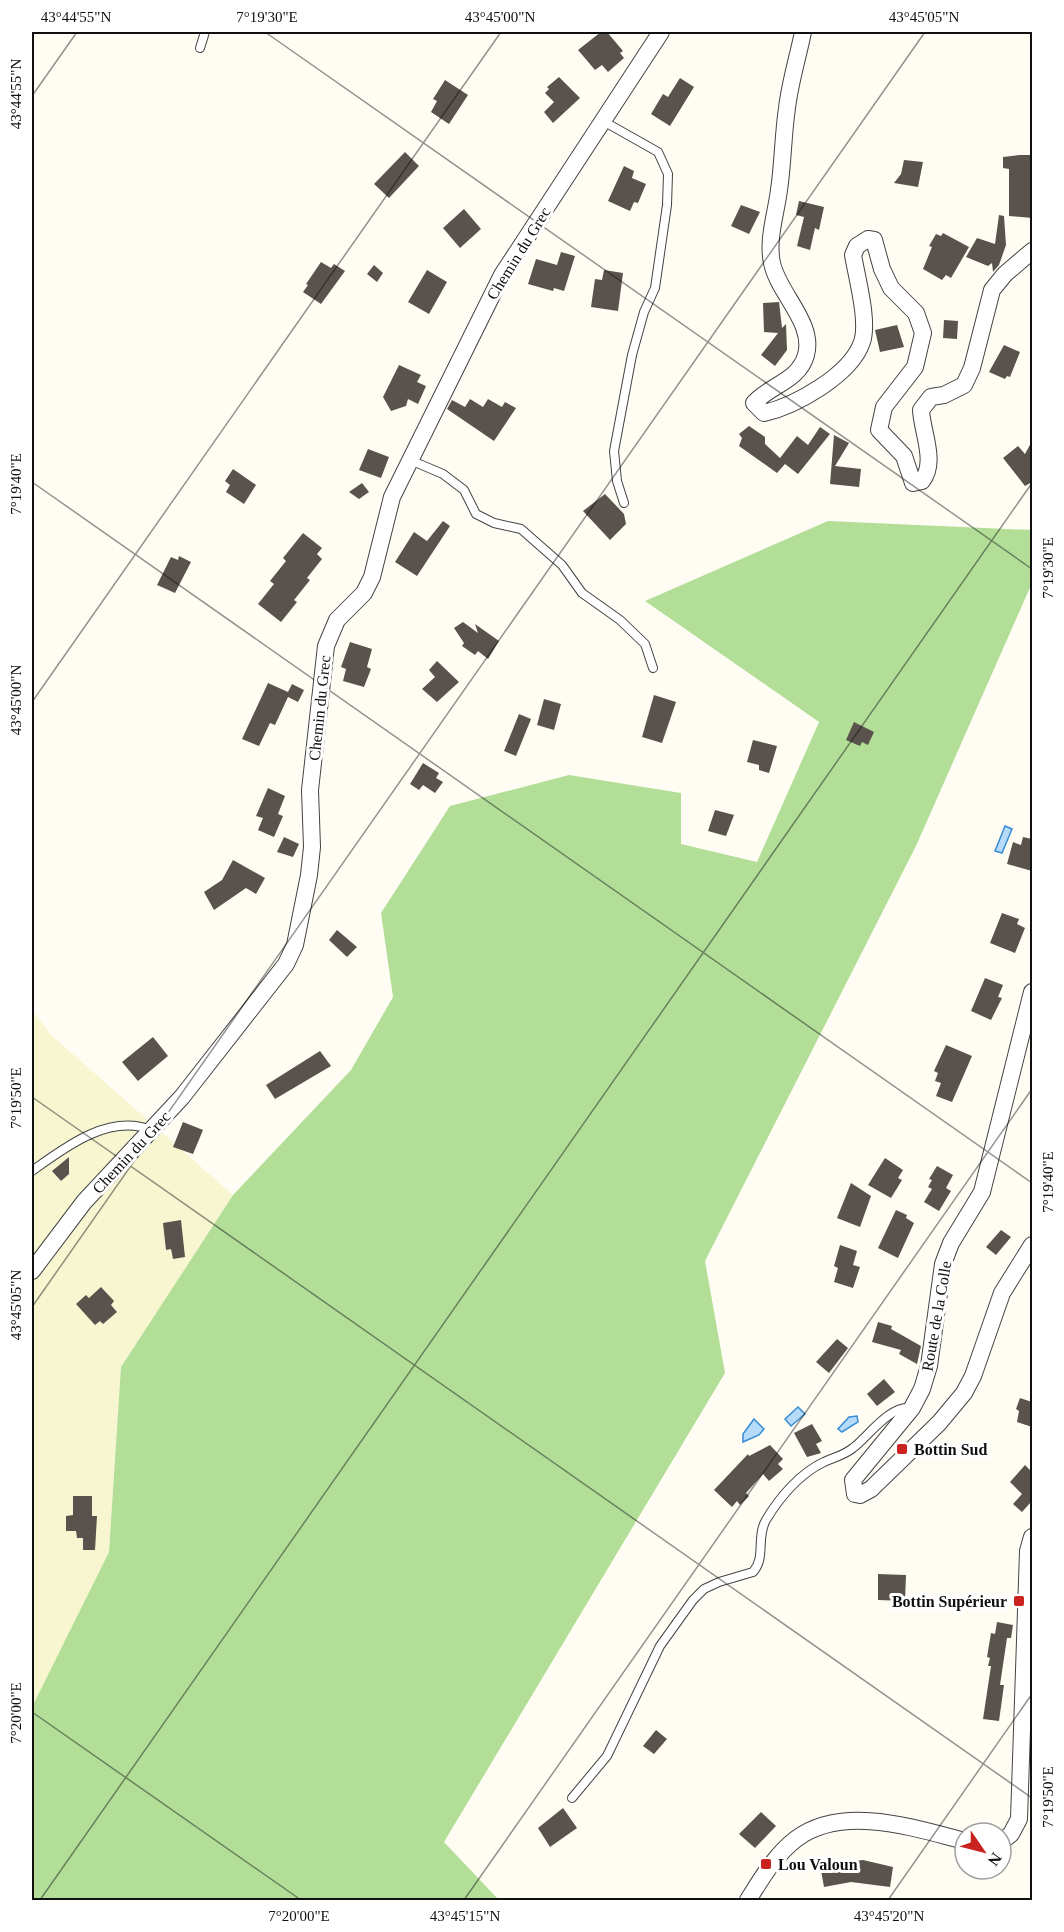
<svg xmlns="http://www.w3.org/2000/svg" width="1064" height="1932" viewBox="0 0 1064 1932" font-family="'Times New Roman',serif">
<style>
.farmland{fill:#f7f6d1}
.forest{fill:#b3de98}
.water{fill:#b5dbf9;stroke:#388cd5;stroke-width:1.5}
.building{fill:#5a524c}
.lines{fill:none;stroke-linecap:round;stroke-linejoin:round}
.lane-casing{stroke:#434343;stroke-width:10}
.street-casing{stroke:#434343;stroke-width:18}
.lane{stroke:#fff;stroke-width:8}
.street{stroke:#fff;stroke-width:16}
.ticks{fill:none;stroke:#101010;stroke-width:1.5;stroke-opacity:0.45}
.poi-dot{fill:#c9221f;stroke:#fff;stroke-width:2}
.labels{text-anchor:middle;stroke-width:6;stroke-linejoin:round;paint-order:stroke}
.street-label{font-size:16px;fill:#101010;stroke:#fff}
.poi-label{font-size:16px;font-weight:bold;fill:#101010;stroke:#fff;text-anchor:start}
.neatline{fill:none;stroke:#101010;stroke-width:2}
.ticks-label{font-size:15px;text-anchor:middle;fill:#101010}
</style>
<rect width="100%" height="100%" fill="#fffdf3"/>
<path class="farmland" d="M 32,1010 L 50,1034 L 233,1195 L 121,1367 L 109,1552 L 32,1707 Z"/>
<path class="forest" d="M 828,521 L 1032,530 L 1032,583 L 916,846 L 705,1261 L 725,1373 L 444,1842 L 499,1900 L 32,1900 L 32,1707 L 109,1552 L 121,1367 L 233,1195 L 351,1070 L 393,997 L 381,913 L 450,806 L 569,775 L 681,793 L 681,844 L 757,862 L 819,722 L 645,601 Z"/>
<g class="water">
<path d="M 1005,826 L 1012,829 L 1002,853 L 995,851 Z"/>
<path d="M 798,1407 L 805,1414 L 791,1426 L 785,1419 Z"/>
<path d="M 857,1416 L 858,1422 L 842,1432 L 838,1429 L 849,1417 Z"/>
<path d="M 754,1419 L 764,1429 L 759,1435 L 743,1442 L 743,1434 Z"/>
</g>
<g class="building">
<path d="M 601,32 L 607,32 L 623,51 L 620,53 L 624,58 L 608,72 L 602,65 L 595,70 L 578,50 Z"/>
<path d="M 559,77 L 580,98 L 553,123 L 544,112 L 554,102 L 545,93 L 549,89 L 547,87 Z"/>
<path d="M 680,78 L 694,87 L 670,126 L 651,114 L 663,94 L 668,97 Z"/>
<path d="M 445,80 L 468,95 L 449,124 L 431,112 L 437,101 L 433,99 Z"/>
<path d="M 405,152 L 419,166 L 389,198 L 374,184 Z"/>
<path d="M 1019,155 L 1032,155 L 1032,218 L 1009,216 L 1009,169 L 1003,168 L 1003,157 Z"/>
<path d="M 904,160 L 923,162 L 918,187 L 894,183 L 901,174 Z"/>
<path d="M 624,166 L 634,171 L 632,178 L 646,184 L 638,203 L 634,202 L 630,211 L 608,201 Z"/>
<path d="M 799,201 L 824,207 L 819,230 L 815,228 L 810,250 L 797,246 L 804,217 L 796,215 Z"/>
<path d="M 741,205 L 760,212 L 749,234 L 731,226 Z"/>
<path d="M 464,209 L 481,229 L 460,248 L 443,228 Z"/>
<path d="M 999,215 L 1004,216 L 1006,245 L 999,265 L 993,272 L 992,263 L 988,266 L 966,257 L 977,238 L 995,244 Z"/>
<path d="M 943,233 L 969,247 L 951,278 L 946,275 L 942,280 L 923,269 L 932,247 L 929,246 L 936,234 L 941,236 Z"/>
<path d="M 561,252 L 575,256 L 564,291 L 554,288 L 553,291 L 528,284 L 536,259 L 557,265 Z"/>
<path d="M 321,262 L 331,268 L 334,264 L 345,271 L 321,304 L 303,292 L 308,285 L 306,284 Z"/>
<path d="M 374,265 L 383,273 L 377,282 L 367,274 Z"/>
<path d="M 427,270 L 447,282 L 429,314 L 408,302 Z"/>
<path d="M 604,270 L 623,273 L 618,311 L 591,307 L 595,279 L 602,280 Z"/>
<path d="M 779,302 L 782,328 L 786,324 L 787,350 L 775,366 L 761,355 L 778,333 L 764,332 L 763,303 Z"/>
<path d="M 944,320 L 958,321 L 957,339 L 943,338 Z"/>
<path d="M 897,325 L 904,347 L 880,352 L 875,330 Z"/>
<path d="M 1004,345 L 1020,352 L 1010,377 L 1007,376 L 1005,379 L 989,372 Z"/>
<path d="M 399,365 L 421,375 L 417,382 L 426,386 L 418,404 L 408,399 L 406,406 L 391,411 L 383,397 Z"/>
<path d="M 470,399 L 483,407 L 488,399 L 502,407 L 505,402 L 516,408 L 494,441 L 447,409 L 452,400 L 465,407 Z"/>
<path d="M 749,426 L 765,437 L 765,444 L 780,458 L 797,436 L 808,445 L 820,427 L 830,434 L 798,474 L 785,464 L 777,473 L 739,446 L 742,438 L 739,434 Z"/>
<path d="M 834,435 L 849,443 L 835,466 L 861,469 L 859,487 L 830,484 Z"/>
<path d="M 1032,441 L 1032,482 L 1025,486 L 1003,458 L 1018,446 L 1025,454 Z"/>
<path d="M 368,449 L 389,457 L 381,478 L 359,470 Z"/>
<path d="M 233,469 L 256,485 L 244,504 L 226,492 L 230,485 L 225,481 Z"/>
<path d="M 362,483 L 369,492 L 359,499 L 349,492 Z"/>
<path d="M 605,494 L 624,514 L 626,524 L 610,540 L 583,511 Z"/>
<path d="M 443,521 L 450,526 L 417,576 L 395,562 L 414,532 L 427,541 Z"/>
<path d="M 303,533 L 322,548 L 317,554 L 322,559 L 307,578 L 310,580 L 294,600 L 297,602 L 281,622 L 258,604 L 274,584 L 270,581 L 286,561 L 283,558 Z"/>
<path d="M 179,556 L 191,562 L 175,593 L 157,585 L 171,557 L 178,560 Z"/>
<path d="M 463,622 L 478,633 L 475,624 L 499,641 L 488,659 L 478,651 L 475,655 L 462,646 L 464,643 L 454,628 Z"/>
<path d="M 350,642 L 372,649 L 367,667 L 371,669 L 364,687 L 343,681 L 346,669 L 341,667 Z"/>
<path d="M 437,661 L 459,682 L 437,702 L 422,689 L 435,677 L 429,670 Z"/>
<path d="M 268,683 L 288,692 L 292,684 L 304,690 L 298,702 L 288,697 L 275,725 L 270,723 L 259,746 L 242,739 Z"/>
<path d="M 654,695 L 676,702 L 662,743 L 642,737 Z"/>
<path d="M 544,699 L 561,704 L 554,730 L 537,725 Z"/>
<path d="M 519,714 L 531,719 L 516,756 L 504,751 Z"/>
<path d="M 854,722 L 874,732 L 868,745 L 862,742 L 860,746 L 846,740 Z"/>
<path d="M 753,740 L 777,746 L 769,773 L 759,770 L 759,765 L 747,762 Z"/>
<path d="M 423,763 L 439,773 L 436,778 L 443,782 L 435,793 L 423,785 L 419,790 L 410,784 Z"/>
<path d="M 268,788 L 285,796 L 278,814 L 283,816 L 274,837 L 258,830 L 263,818 L 256,816 Z"/>
<path d="M 715,810 L 734,815 L 726,836 L 708,831 Z"/>
<path d="M 284,837 L 299,844 L 293,857 L 277,852 Z"/>
<path d="M 1023,837 L 1032,839 L 1032,871 L 1007,864 L 1013,842 L 1021,845 Z"/>
<path d="M 233,860 L 265,878 L 256,894 L 246,888 L 214,910 L 204,892 L 222,880 Z"/>
<path d="M 1002,913 L 1019,919 L 1017,924 L 1025,928 L 1015,953 L 990,943 Z"/>
<path d="M 337,930 L 357,947 L 347,957 L 329,940 Z"/>
<path d="M 985,978 L 1003,985 L 998,997 L 1002,998 L 991,1020 L 971,1011 Z"/>
<path d="M 153,1037 L 168,1056 L 138,1081 L 122,1062 Z"/>
<path d="M 946,1045 L 972,1056 L 952,1102 L 936,1096 L 941,1083 L 935,1081 L 938,1073 L 934,1071 Z"/>
<path d="M 320,1051 L 331,1066 L 275,1099 L 266,1085 Z"/>
<path d="M 183,1122 L 203,1130 L 193,1154 L 173,1147 Z"/>
<path d="M 69,1157 L 69,1174 L 61,1181 L 52,1171 Z"/>
<path d="M 885,1158 L 903,1170 L 898,1178 L 902,1180 L 891,1198 L 868,1185 Z"/>
<path d="M 937,1166 L 953,1175 L 946,1188 L 951,1191 L 939,1211 L 924,1202 L 932,1189 L 928,1187 L 932,1180 L 929,1179 Z"/>
<path d="M 851,1183 L 871,1196 L 860,1227 L 837,1218 Z"/>
<path d="M 896,1210 L 907,1215 L 906,1218 L 914,1223 L 898,1258 L 878,1248 Z"/>
<path d="M 181,1220 L 185,1257 L 173,1259 L 171,1249 L 166,1250 L 163,1223 Z"/>
<path d="M 1001,1230 L 1011,1237 L 996,1255 L 986,1247 Z"/>
<path d="M 840,1245 L 857,1251 L 853,1265 L 860,1267 L 853,1288 L 834,1282 L 838,1268 L 834,1266 Z"/>
<path d="M 101,1287 L 114,1301 L 111,1305 L 117,1312 L 103,1324 L 100,1321 L 95,1325 L 76,1304 L 86,1295 L 89,1298 Z"/>
<path d="M 878,1322 L 892,1326 L 891,1329 L 921,1346 L 917,1364 L 899,1354 L 901,1350 L 872,1342 Z"/>
<path d="M 837,1339 L 848,1348 L 829,1373 L 816,1362 Z"/>
<path d="M 884,1379 L 895,1392 L 877,1406 L 867,1394 Z"/>
<path d="M 1020,1398 L 1032,1402 L 1032,1427 L 1017,1422 L 1019,1411 L 1016,1409 Z"/>
<path d="M 812,1424 L 822,1441 L 816,1444 L 821,1453 L 807,1457 L 794,1433 Z"/>
<path d="M 770,1445 L 783,1459 L 778,1464 L 783,1469 L 769,1481 L 763,1474 L 746,1493 L 749,1496 L 740,1505 L 737,1501 L 732,1507 L 714,1490 L 748,1454 L 749,1456 Z"/>
<path d="M 1025,1465 L 1032,1472 L 1032,1503 L 1031,1502 L 1022,1512 L 1013,1504 L 1022,1494 L 1010,1482 Z"/>
<path d="M 73,1496 L 92,1496 L 92,1516 L 97,1516 L 95,1550 L 83,1550 L 83,1538 L 77,1538 L 76,1531 L 66,1531 L 66,1516 L 73,1515 Z"/>
<path d="M 878,1574 L 906,1575 L 905,1601 L 878,1600 Z"/>
<path d="M 997,1622 L 1013,1625 L 1011,1638 L 1007,1638 L 1000,1685 L 1004,1685 L 999,1721 L 983,1719 L 991,1666 L 988,1666 L 990,1658 L 987,1657 L 991,1633 L 995,1634 Z"/>
<path d="M 656,1730 L 667,1739 L 654,1754 L 643,1746 Z"/>
<path d="M 563,1808 L 577,1828 L 550,1847 L 538,1828 Z"/>
<path d="M 761,1812 L 776,1826 L 755,1848 L 739,1834 Z"/>
<path d="M 863,1860 L 893,1867 L 890,1887 L 851,1882 L 824,1887 L 820,1865 Z"/>
</g>
<g class="lines">
<g class="lane-casing">
<g id="lane">
<path d="M 200,48 L 205,32"/>
<path d="M 603,121 L 658,152 L 668,174 L 667,205 L 655,288 L 644,312 L 632,355 L 614,451 L 617,481 L 624,503"/>
<path d="M 410,460 L 443,474 L 464,490 L 476,514 L 494,523 L 521,529 L 562,565 L 582,593 L 620,620 L 645,644 L 653,668"/>
<path d="M 32,1171 C 64,1148 109,1113 151,1130"/>
<path d="M 572,1798 L 607,1756 L 660,1646 L 693,1600 L 704,1589 L 719,1582 L 753,1572 C 766,1558 756,1537 766,1520 C 779,1498 800,1473 824,1462 C 834,1457 843,1456 853,1448 C 869,1436 889,1405 912,1408"/>
</g>
</g>
<g class="street-casing">
<g id="street">
<path d="M 803,32 C 798,57 790,82 787,108 C 783,135 783,163 779,190 C 776,214 767,239 772,263 C 778,293 815,323 806,355 C 799,381 770,385 754,403 L 764,413 C 795,406 851,375 862,342 C 869,322 857,278 853,255 L 857,246 L 868,239 L 874,240 L 882,269 L 891,288 L 916,313 L 923,333 L 915,367 L 884,407 L 879,430 L 904,456 L 913,483 L 922,481 C 937,462 922,432 921,410 L 931,397 L 944,395 L 964,385 L 972,368 L 992,290 L 1005,274 L 1032,251"/>
<path d="M 1032,992 L 982,1192 L 951,1243 L 943,1264 L 929,1366 L 922,1389 L 912,1408 L 853,1480 L 855,1494 L 860,1495 L 871,1489 L 939,1423 L 964,1393 L 973,1376 L 1002,1293 L 1032,1245"/>
<path d="M 32,1271 L 84,1202 L 182,1097 L 286,964 L 295,945 L 309,875 L 312,847 L 310,790 L 326,646 L 337,620 L 364,593 L 372,577 L 392,497 L 502,275 L 661,32"/>
<path d="M 1001,1842 L 1011,1834 L 1019,1819 L 1028,1551 L 1032,1537"/>
<path d="M 748,1900 C 761,1879 776,1854 796,1839 C 843,1804 914,1828 965,1841"/>
</g>
</g>
<use href="#lane" class="lane"/>
<use href="#street" class="street"/>
</g>
<path class="ticks" d="M 265,32 L 1032,569M 32,96 L 77,32M 32,482 L 1032,1183M 32,702 L 501,32M 32,1097 L 1032,1798M 32,1307 L 925,32M 32,1712 L 301,1900M 40,1900 L 1032,483M 464,1900 L 1032,1089M 888,1900 L 1032,1694"/>
<g class="poi-dot">
<rect x="896" y="1443" width="12" height="12" rx="3"/>
<rect x="1013" y="1595" width="12" height="12" rx="3"/>
<rect x="760" y="1858" width="12" height="12" rx="3"/>
</g>
<g class="labels">
<g class="street-label">
<text transform="translate(518 253) rotate(-58)" y="6">Chemin du Grec</text>
<text transform="translate(319 708) rotate(-84)" y="6">Chemin du Grec</text>
<text transform="translate(131 1152) rotate(-47)" y="6">Chemin du Grec</text>
<text transform="translate(936 1316) rotate(-80)" y="6">Route de la Colle</text>
</g>
<g class="poi-label">
<text x="914" y="1455">Bottin Sud</text>
<text x="1007" y="1607" text-anchor="end">Bottin Supérieur</text>
<text x="778" y="1870">Lou Valoun</text>
</g>
</g>
<rect width="1064" height="1932" fill="none" stroke="#ffffff" stroke-width="66"/>
<g transform="translate(983 1851) rotate(125)"><circle r="28" fill="#ffffff" stroke="#9f9f9f" stroke-width="1.5"/>
<path d="M0-4.5L10 22L0 15L-10 22Z" fill="#c9221f"/>
<text y="-9" font-size="16" font-weight="bold" text-anchor="middle" fill="#101010">N</text>
</g>
<rect x="33" y="33" width="998" height="1866" class="neatline"/>
<g class="ticks-label">
<text x="76" y="22">43°44'55"N</text>
<text x="267" y="22">7°19'30"E</text>
<text x="500" y="22">43°45'00"N</text>
<text x="924" y="22">43°45'05"N</text>
<text transform="translate(16 94) rotate(-90)" y="5">43°44'55"N</text>
<text transform="translate(16 484) rotate(-90)" y="5">7°19'40"E</text>
<text transform="translate(1048 568) rotate(-90)" y="5">7°19'30"E</text>
<text transform="translate(16 700) rotate(-90)" y="5">43°45'00"N</text>
<text transform="translate(16 1098) rotate(-90)" y="5">7°19'50"E</text>
<text transform="translate(1048 1182) rotate(-90)" y="5">7°19'40"E</text>
<text transform="translate(16 1305) rotate(-90)" y="5">43°45'05"N</text>
<text transform="translate(16 1713) rotate(-90)" y="5">7°20'00"E</text>
<text transform="translate(1048 1797) rotate(-90)" y="5">7°19'50"E</text>
<text x="299" y="1921">7°20'00"E</text>
<text x="465" y="1921">43°45'15"N</text>
<text x="889" y="1921">43°45'20"N</text>
</g>
</svg>
